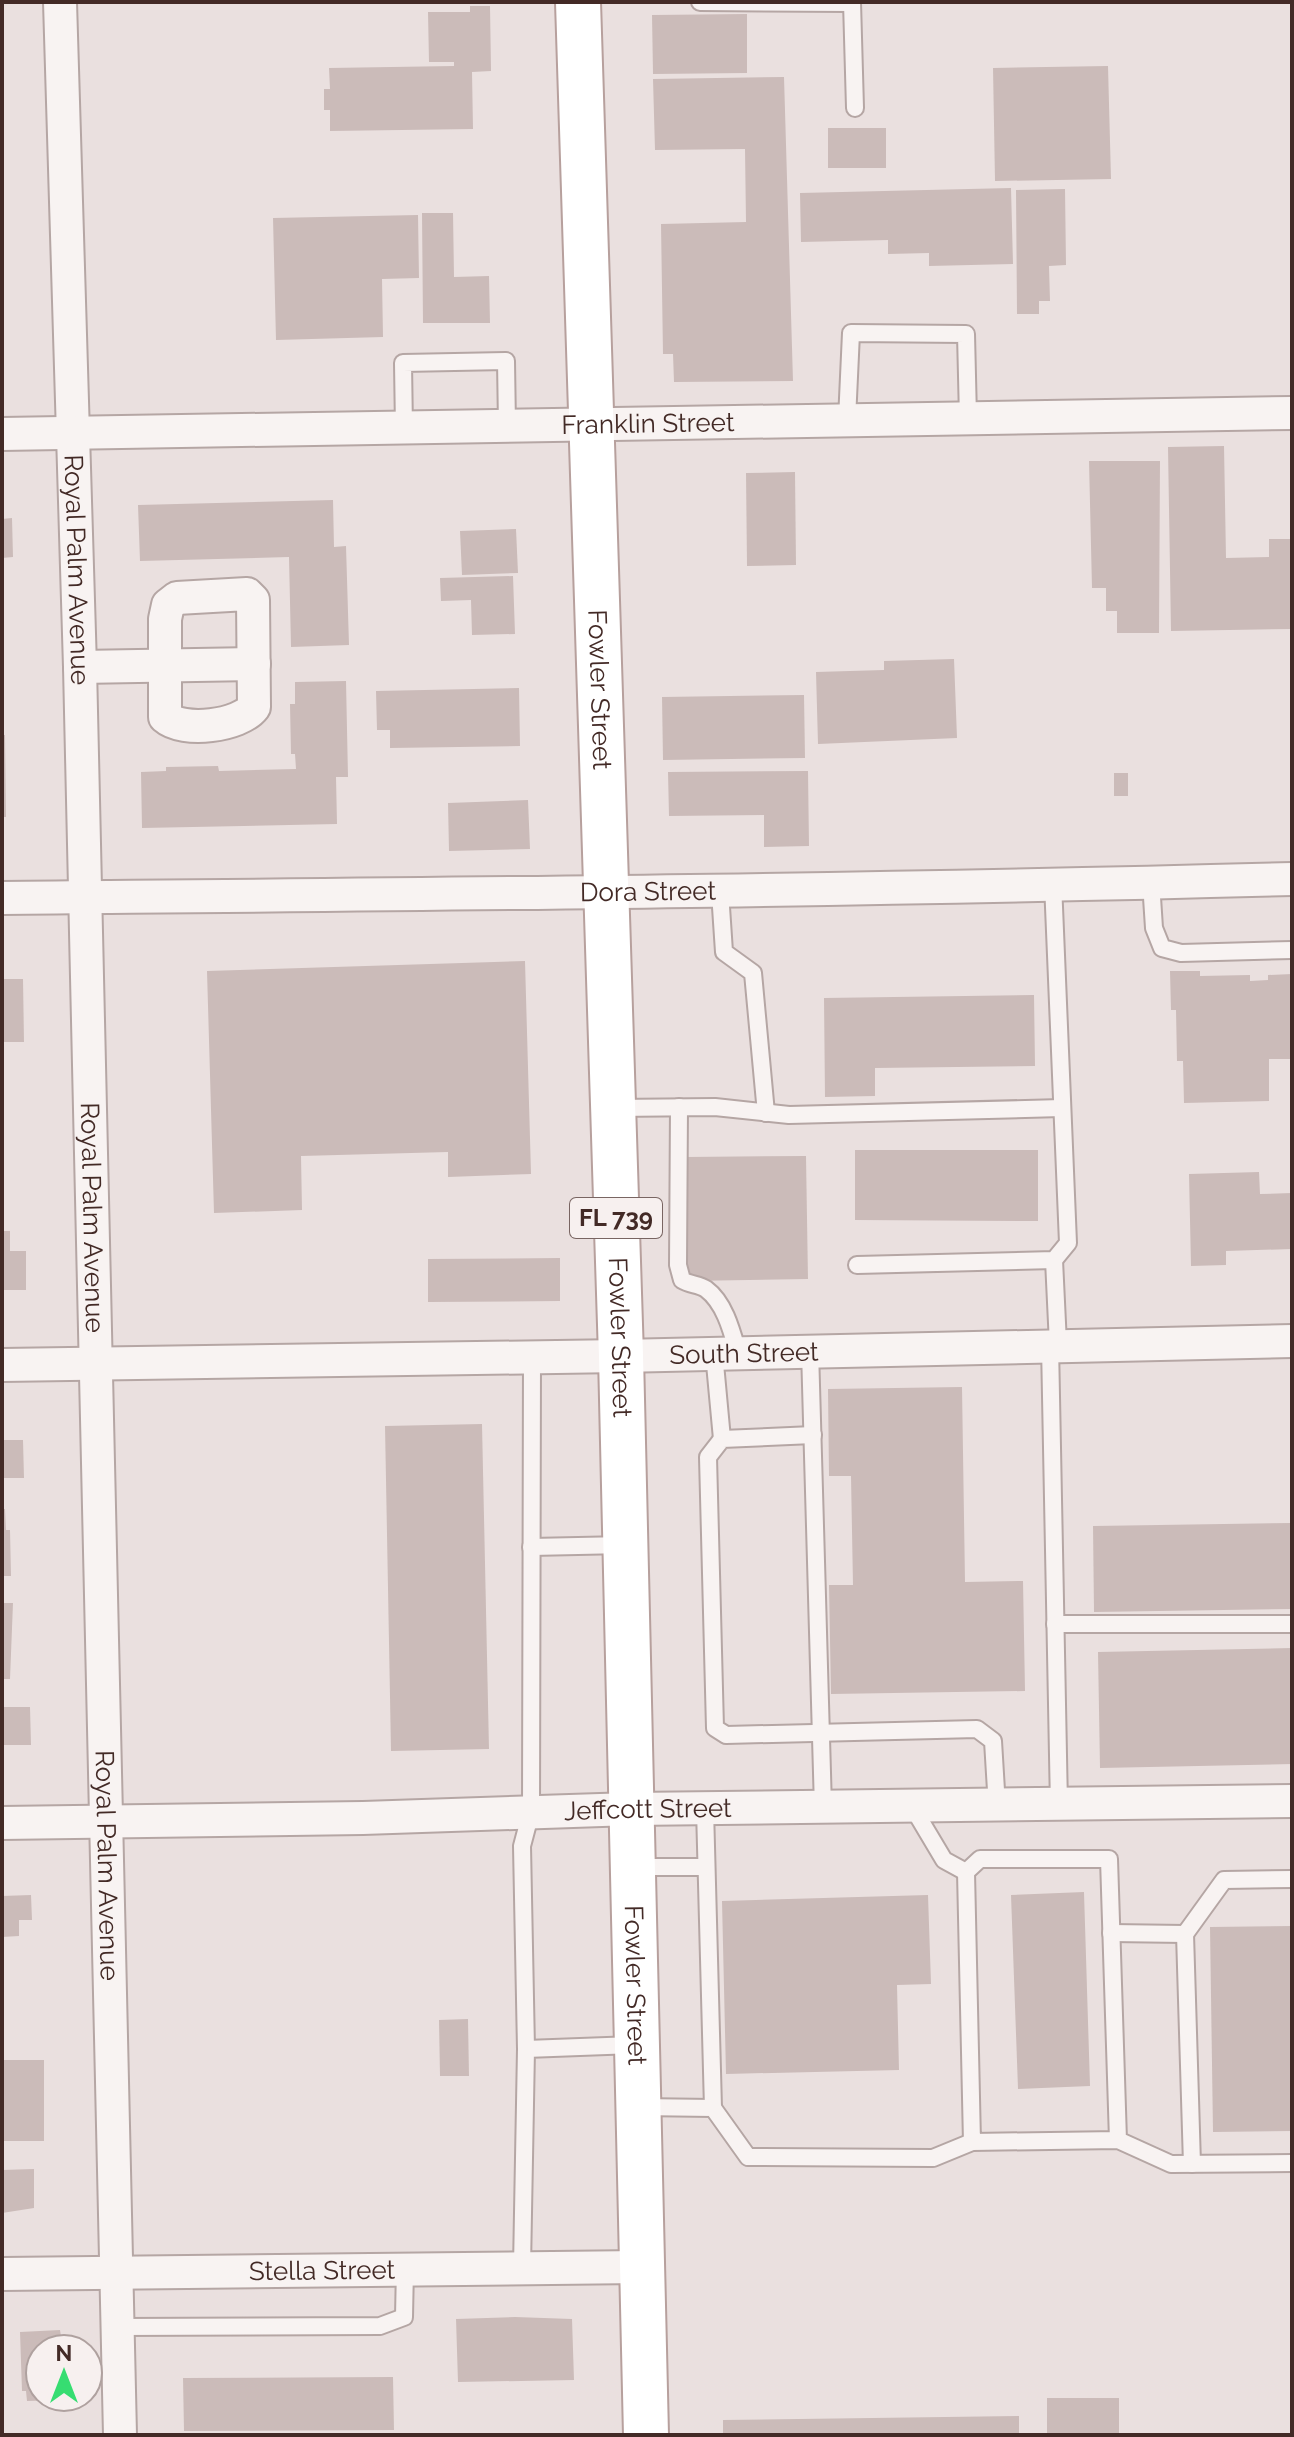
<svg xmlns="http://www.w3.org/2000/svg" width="1294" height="2437" viewBox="0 0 1294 2437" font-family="Raleway,sans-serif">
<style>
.building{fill:#cbbbb9}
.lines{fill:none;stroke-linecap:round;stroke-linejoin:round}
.lane-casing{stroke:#b5a6a4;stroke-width:20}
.street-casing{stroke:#b5a6a4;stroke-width:36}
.primary-casing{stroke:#b7a09d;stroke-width:48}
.lane{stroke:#f8f3f2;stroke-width:16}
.street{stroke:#f8f3f2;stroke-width:32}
.primary{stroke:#fff;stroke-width:44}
.labels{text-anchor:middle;stroke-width:6;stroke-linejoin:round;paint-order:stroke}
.shield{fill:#f7f0ef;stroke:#796562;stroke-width:2}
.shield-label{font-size:24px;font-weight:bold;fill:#432a26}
.street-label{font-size:26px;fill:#432a26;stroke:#f7f0ef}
</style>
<rect width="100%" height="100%" fill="#eae0df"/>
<g class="building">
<path d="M 470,6 L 490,6 L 491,71 L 472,72 L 473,129 L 330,131 L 330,110 L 324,110 L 324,89 L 330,89 L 329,68 L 454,66 L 454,62 L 429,62 L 428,12 L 470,12 Z"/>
<path d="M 747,14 L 747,73 L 653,74 L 652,15 Z"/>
<path d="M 1108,66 L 1111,179 L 995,181 L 993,68 Z"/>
<path d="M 784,77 L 793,381 L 674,382 L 673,354 L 663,354 L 661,224 L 746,222 L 745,149 L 655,150 L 653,79 Z"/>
<rect x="828" y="128" width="58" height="40"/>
<path d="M 1011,188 L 1013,264 L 929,266 L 929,253 L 888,254 L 888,240 L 801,242 L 800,193 Z"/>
<path d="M 1065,189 L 1066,265 L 1049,266 L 1050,301 L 1039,301 L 1039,314 L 1017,314 L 1016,190 Z"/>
<path d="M 422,213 L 453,213 L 454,277 L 489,276 L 490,323 L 423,323 Z"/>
<path d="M 418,215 L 419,278 L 382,279 L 383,337 L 276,340 L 273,218 Z"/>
<path d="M 1224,446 L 1226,558 L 1269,557 L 1269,539 L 1292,539 L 1292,629 L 1171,631 L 1168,447 Z"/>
<path d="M 1089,461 L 1160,461 L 1159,633 L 1117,633 L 1117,611 L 1106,611 L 1106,588 L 1092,588 Z"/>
<path d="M 795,472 L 796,565 L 747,566 L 746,473 Z"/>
<path d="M 333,500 L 334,547 L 346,546 L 349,645 L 291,647 L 289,557 L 140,561 L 138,505 Z"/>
<path d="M 12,518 L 13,557 L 2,558 L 2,519 Z"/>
<path d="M 516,529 L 518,573 L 462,575 L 460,531 Z"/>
<path d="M 513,576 L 515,634 L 472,635 L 471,600 L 441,601 L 440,578 Z"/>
<path d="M 954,659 L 957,738 L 818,744 L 816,672 L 884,670 L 884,661 Z"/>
<path d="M 346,681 L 348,777 L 336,777 L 337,824 L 142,828 L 141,772 L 166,771 L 166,767 L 218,766 L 219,771 L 296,769 L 295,754 L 291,754 L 290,704 L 295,704 L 295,682 Z"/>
<path d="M 519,688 L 520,746 L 390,748 L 390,730 L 377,730 L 376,691 Z"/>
<path d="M 804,695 L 805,758 L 663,760 L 662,697 Z"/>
<path d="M 2,735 L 5,735 L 6,817 L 2,817 Z"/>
<path d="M 808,771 L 809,846 L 764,847 L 764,815 L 669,816 L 668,772 Z"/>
<rect x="1114" y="773" width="14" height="23"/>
<path d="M 528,800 L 530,849 L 449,851 L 448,803 Z"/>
<path d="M 525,961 L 531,1174 L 448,1177 L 448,1152 L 301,1156 L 302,1210 L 214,1213 L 207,971 Z"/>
<path d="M 1170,971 L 1200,971 L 1200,976 L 1250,975 L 1250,981 L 1268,980 L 1268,975 L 1292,974 L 1292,1059 L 1269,1059 L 1269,1101 L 1184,1103 L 1183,1061 L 1177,1061 L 1176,1010 L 1171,1010 Z"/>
<path d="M 2,979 L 23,979 L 24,1042 L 2,1042 Z"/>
<path d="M 1034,995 L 1035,1066 L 875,1068 L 875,1096 L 825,1097 L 824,998 Z"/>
<path d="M 855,1150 L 1038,1150 L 1038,1221 L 855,1220 Z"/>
<path d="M 806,1156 L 808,1279 L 688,1281 L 686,1157 Z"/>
<path d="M 1259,1172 L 1260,1194 L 1292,1193 L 1292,1249 L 1226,1251 L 1226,1265 L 1191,1266 L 1189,1174 Z"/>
<path d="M 2,1231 L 10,1231 L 10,1251 L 26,1251 L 26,1290 L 2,1290 Z"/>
<path d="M 560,1258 L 560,1301 L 428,1302 L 428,1259 Z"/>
<path d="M 962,1387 L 965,1582 L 1023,1581 L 1025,1691 L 831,1694 L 829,1585 L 853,1585 L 851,1476 L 829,1476 L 828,1389 Z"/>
<path d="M 482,1424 L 489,1749 L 391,1751 L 385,1426 Z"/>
<path d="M 2,1440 L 23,1440 L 24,1478 L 2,1478 Z"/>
<path d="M 2,1509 L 5,1509 L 6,1530 L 10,1530 L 11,1576 L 2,1576 Z"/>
<path d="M 1292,1523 L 1292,1609 L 1094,1612 L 1093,1526 Z"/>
<path d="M 2,1603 L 13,1603 L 10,1679 L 2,1679 Z"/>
<path d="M 1292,1648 L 1292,1764 L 1100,1768 L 1098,1652 Z"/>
<path d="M 2,1707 L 30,1707 L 31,1745 L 2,1745 Z"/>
<path d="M 1084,1892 L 1090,2086 L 1018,2089 L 1011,1895 Z"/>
<path d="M 31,1895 L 32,1920 L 19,1920 L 19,1936 L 2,1937 L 2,1896 Z"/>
<path d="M 928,1895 L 931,1984 L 897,1985 L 899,2070 L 726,2074 L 722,1901 Z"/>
<path d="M 1292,1926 L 1292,2131 L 1213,2132 L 1210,1927 Z"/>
<path d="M 468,2019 L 469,2076 L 440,2076 L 439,2020 Z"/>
<rect x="2" y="2060" width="42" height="81"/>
<path d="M 34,2169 L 34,2208 L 2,2213 L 2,2170 Z"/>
<path d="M 515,2317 L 572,2319 L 574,2380 L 458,2382 L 456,2319 Z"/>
<path d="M 60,2330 L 63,2349 L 40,2349 L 40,2397 L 61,2400 L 27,2401 L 26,2391 L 22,2391 L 20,2332 Z"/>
<path d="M 393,2377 L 394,2430 L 184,2431 L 183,2378 Z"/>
<rect x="1047" y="2398" width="72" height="37"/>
<path d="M 1019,2416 L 1019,2435 L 723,2435 L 723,2420 Z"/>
</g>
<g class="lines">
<g class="lane-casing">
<g id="lane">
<path d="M 700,2 L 852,3"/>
<path d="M 852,2 L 855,108"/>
<path d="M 847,420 L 851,333 L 966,334 L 968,418"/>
<path d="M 404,429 L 403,363 L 506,361 L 507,426"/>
<path d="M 1151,882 L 1154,928 L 1162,948 L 1181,953 L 1292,950"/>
<path d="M 720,892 L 724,952 L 753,973 L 766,1113"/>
<path d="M 679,1107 L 678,1265 L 682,1280 C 690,1285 699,1284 706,1289 C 725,1303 732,1332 738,1353"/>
<path d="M 613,1108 L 715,1107 L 789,1115 L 1062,1108"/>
<path d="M 1054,1260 L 1058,1344"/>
<path d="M 857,1265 L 1054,1260 L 1068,1243 L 1053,883"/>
<path d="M 1050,1345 L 1059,1806"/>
<path d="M 810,1350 L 823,1808"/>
<path d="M 714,1353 L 722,1439"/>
<path d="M 813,1435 L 722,1439 L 708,1457 L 715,1728 L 726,1735 L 977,1729 L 993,1741 L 997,1807"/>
<path d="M 531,1547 L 625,1545"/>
<path d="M 1055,1624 L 1292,1624"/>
<path d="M 913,1808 L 944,1860 L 966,1872"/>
<path d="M 705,1809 L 713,2108"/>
<path d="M 634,1867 L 706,1867"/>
<path d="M 1111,1933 L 1185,1934 L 1224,1880 L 1292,1879"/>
<path d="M 1185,1934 L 1192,2164"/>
<path d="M 526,2049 L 522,1846 L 531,1812 L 532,1357"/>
<path d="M 639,2107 L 713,2108 L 748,2157 L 933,2158 L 972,2142"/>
<path d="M 1118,2140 L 1109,1859 L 980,1859 L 966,1872 L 972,2142 L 1118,2140 L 1171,2164 L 1292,2163"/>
<path d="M 522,2267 L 526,2049 L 634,2045"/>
<path d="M 118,2327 L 380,2326 L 404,2317 L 405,2267"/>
</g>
</g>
<g class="street-casing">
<g id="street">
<path id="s1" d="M 60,2 L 80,667 L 120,2435"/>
<path id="s2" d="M 2,434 L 1292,413"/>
<path d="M 247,594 L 253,600 L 254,707 C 240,726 183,733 165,717 L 165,619 L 168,605 L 177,598 Z"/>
<path d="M 80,667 L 254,664"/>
<path id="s3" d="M 2,898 C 432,894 862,891 1292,879"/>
<path id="s4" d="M 2,1365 L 621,1356 L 1292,1341"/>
<path id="s5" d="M 2,1823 L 363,1818 L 631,1809 L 1292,1801"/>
<path id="s6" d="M 2,2274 L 641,2267"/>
</g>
</g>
<g class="primary-casing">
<g id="primary">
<path id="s7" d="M 578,2 L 621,1356 L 646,2435"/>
</g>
</g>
<use href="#lane" class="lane"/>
<use href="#street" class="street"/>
<use href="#primary" class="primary"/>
</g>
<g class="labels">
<rect class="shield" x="570" y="1198" width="92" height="40" rx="6"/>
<g class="shield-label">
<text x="616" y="1226">FL 739</text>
</g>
<g class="street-label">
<text dy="9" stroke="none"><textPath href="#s2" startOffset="646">Franklin Street</textPath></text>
<text dy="9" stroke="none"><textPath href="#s1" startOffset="568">Royal Palm Avenue</textPath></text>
<text dy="9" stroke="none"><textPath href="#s7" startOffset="688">Fowler Street</textPath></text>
<text dy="9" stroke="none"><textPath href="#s3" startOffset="646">Dora Street</textPath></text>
<text dy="9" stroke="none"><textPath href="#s1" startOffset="1216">Royal Palm Avenue</textPath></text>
<text dy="9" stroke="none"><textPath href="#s7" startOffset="1336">Fowler Street</textPath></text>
<text dy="9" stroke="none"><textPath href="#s4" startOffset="742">South Street</textPath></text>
<text dy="9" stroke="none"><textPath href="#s5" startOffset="646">Jeffcott Street</textPath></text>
<text dy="9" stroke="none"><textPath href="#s1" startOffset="1864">Royal Palm Avenue</textPath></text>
<text dy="9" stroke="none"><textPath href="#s7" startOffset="1984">Fowler Street</textPath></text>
<text dy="9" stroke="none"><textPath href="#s6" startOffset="320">Stella Street</textPath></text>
</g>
</g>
<rect width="1294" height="2437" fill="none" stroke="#432a26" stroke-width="8"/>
<g transform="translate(64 2373)"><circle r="38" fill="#f7f0ef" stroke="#afa19f" stroke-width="2"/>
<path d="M0-6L14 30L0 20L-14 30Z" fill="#36dd71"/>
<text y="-12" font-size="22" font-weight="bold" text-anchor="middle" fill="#432a26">N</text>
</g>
</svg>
